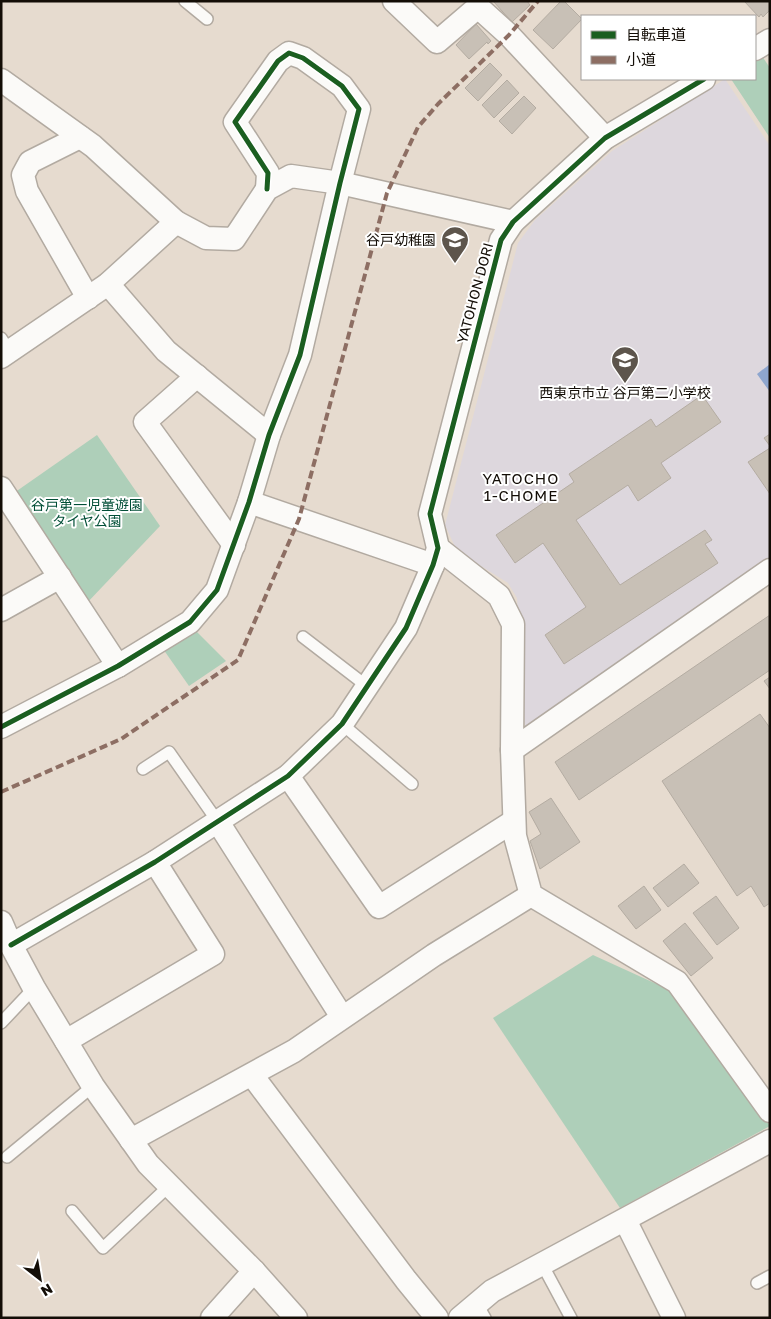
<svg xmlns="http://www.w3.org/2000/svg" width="771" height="1319" viewBox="0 0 771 1319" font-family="'Golos Text','Noto Sans JP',sans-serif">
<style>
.education{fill:#ddd7dd}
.green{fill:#aecfb9}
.water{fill:#8ea6ce}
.building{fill:#c8c0b6;stroke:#b4aca2}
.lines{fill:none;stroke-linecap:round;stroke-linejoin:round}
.lane-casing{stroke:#b2aaa1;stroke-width:14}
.street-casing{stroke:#b2aaa1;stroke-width:25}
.lane{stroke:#fbfaf8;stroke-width:11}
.street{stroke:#fbfaf8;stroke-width:22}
.quiet{stroke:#8d6e63;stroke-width:4;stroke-dasharray:8 4;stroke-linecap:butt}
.cycleway-casing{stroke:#fff;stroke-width:8}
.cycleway{stroke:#1b5e20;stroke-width:5}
.labels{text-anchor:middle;stroke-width:4;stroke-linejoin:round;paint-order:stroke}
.poi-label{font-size:14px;fill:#130d06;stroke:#fff;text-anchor:end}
.street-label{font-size:14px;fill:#130d06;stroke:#fff}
.park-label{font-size:14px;fill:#004e36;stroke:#fff}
.neighbourhood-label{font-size:15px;letter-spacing:1px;fill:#130d06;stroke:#fff}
</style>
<rect width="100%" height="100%" fill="#e6dbcf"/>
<path class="education" d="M 725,79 L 770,146 L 770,560 L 525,728 L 517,598 L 508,583 L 457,551 L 445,525 L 518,243 L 535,220 L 612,151 Z"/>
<g class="green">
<path d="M 760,53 L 770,68 L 770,138 L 731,79 L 755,79 L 755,56 Z"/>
<path d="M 97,435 L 160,526 L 85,605 L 11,495 Z"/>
<path d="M 192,627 L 226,661 L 189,686 L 161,646 Z"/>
<path d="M 593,955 L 672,991 L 770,1126 L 620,1208 L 493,1018 Z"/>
</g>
<path class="water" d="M 770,364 L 770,392 L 757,374 Z"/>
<g class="building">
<path d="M 493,1 L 527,1 L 530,5 L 512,22 Z"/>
<path d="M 561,1 L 564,1 L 582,19 L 553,49 L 533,30 Z"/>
<path d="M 744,1 L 770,1 L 770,10 L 763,17 L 761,14 L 759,17 Z"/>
<path d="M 476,24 L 491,41 L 488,44 L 487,42 L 469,59 L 456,45 Z"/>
<path d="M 490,63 L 502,75 L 478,101 L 465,88 Z"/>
<path d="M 507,80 L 519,93 L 494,118 L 482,105 Z"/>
<path d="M 524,96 L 536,108 L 512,134 L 499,121 Z"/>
<path d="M 702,395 L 721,422 L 661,463 L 671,478 L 638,501 L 628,485 L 576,520 L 620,585 L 705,530 L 712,540 L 705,544 L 718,563 L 564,664 L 545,635 L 586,607 L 543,543 L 515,563 L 496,535 L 574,482 L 569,474 L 651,419 L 656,427 Z"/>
<path d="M 770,434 L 770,446 L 764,438 Z"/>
<path d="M 770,448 L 770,494 L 748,462 Z"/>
<path d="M 770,615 L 770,670 L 579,800 L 555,762 Z"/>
<path d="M 770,677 L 770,689 L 764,681 Z"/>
<path d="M 760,714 L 770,728 L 770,903 L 764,907 L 751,886 L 737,896 L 662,781 Z"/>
<path d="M 551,798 L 580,842 L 540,869 L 530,841 L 541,834 L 529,812 Z"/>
<path d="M 684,864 L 699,883 L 668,907 L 653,888 Z"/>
<path d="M 644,886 L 661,910 L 636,929 L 618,906 Z"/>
<path d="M 716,896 L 739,928 L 717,945 L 693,913 Z"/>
<path d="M 685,923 L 713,958 L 691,976 L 663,941 Z"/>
</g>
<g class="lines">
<g class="lane-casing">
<g id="lane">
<path d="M 185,1 L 207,19"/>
<path d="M 1,338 L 10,352"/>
<path d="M 303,637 L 368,687"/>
<path d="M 342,724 L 412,784"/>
<path d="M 143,769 L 169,752 L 218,822"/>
<path d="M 1,1023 L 34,988"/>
<path d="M 7,1157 L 93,1086"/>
<path d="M 72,1211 L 103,1248 L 169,1186"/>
<path d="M 542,1264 L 571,1318"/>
<path d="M 757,1283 L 770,1276"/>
<path d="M 477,1304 L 485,1318"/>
</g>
</g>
<g class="street-casing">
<g id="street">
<path d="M 394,1 L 437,42 L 478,7 L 509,35 L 605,138"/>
<path d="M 755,49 L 770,40"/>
<path d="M 1,80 L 93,146 L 176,222 L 206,238 L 234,239 L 267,189 L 291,176 L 340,183 L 513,222"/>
<path d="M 80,137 L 30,162 L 23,175 L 27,191 L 88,298"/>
<path d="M 108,284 L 166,351 L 269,435"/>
<path d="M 1,357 L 108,284 L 176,222"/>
<path d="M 197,376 L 145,422 L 234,545"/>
<path d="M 1,488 L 118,666"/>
<path d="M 249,502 L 433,565"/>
<path d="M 438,548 L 499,596 L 513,624 L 512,750 L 515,836 L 531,895 L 677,982 L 770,1111"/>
<path d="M 1,610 L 60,577"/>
<path d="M 1,727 L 118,666 L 190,622 L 217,590 L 249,502 L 269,435 L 300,355 L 340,183 L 359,109 L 342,86 L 303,58 L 289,53 L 278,61 L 235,122 L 268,173 L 267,189"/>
<path d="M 512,750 L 770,570"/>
<path d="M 288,776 L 379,907 L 514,821"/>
<path d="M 218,822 L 342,1017"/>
<path d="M 1,922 L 11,945 L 34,988 L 93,1086 L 148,1164 L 254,1271 L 296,1318"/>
<path d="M 11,945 L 155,862 L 288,776 L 342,724 L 406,628 L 433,565 L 438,548 L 430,514 L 501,240 L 513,222 L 605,138 L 704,79"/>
<path d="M 66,1041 L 213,954 L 155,862"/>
<path d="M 252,1075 L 406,1280 L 437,1318"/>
<path d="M 131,1140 L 294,1051 L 434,955 L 531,895"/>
<path d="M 625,1220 L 674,1318"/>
<path d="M 212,1318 L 254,1271"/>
<path d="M 460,1318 L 492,1291 L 770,1141"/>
</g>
</g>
<use href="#lane" class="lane"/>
<use href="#street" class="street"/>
<path class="quiet" d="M 1,792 L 121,739 L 238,660 L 299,519 L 387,193 L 418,127 L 438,104 L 509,35 L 538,1"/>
<g class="cycleway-casing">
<g id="cycleway">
<path d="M 1,727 L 118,666 L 190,622 L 217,590 L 249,502 L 269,435 L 300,355 L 340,183 L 359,109 L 342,86 L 303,58 L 289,53 L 278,61 L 235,122 L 268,173 L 267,189"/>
<path d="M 11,945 L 155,862 L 288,776 L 342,724 L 406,628 L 433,565 L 438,548 L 430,514 L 501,240 L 513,222 L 605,138 L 704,79"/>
</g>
</g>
<use href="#cycleway" class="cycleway"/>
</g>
<defs>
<g id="school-pin" transform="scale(1.4375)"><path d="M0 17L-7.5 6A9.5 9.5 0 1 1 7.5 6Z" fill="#5d554c" stroke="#fff"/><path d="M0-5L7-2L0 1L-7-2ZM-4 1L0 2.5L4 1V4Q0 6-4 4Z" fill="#fff"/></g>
</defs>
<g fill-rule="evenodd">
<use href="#school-pin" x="455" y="240"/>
<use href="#school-pin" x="625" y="360"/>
</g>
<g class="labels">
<g class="poi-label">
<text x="436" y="245">谷戸幼稚園</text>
<text x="625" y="398" text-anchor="middle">西東京市立 谷戸第二小学校</text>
</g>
<g class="street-label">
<text transform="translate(475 293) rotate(-75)" y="5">YATOHON DORI</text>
</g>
<g class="park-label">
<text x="87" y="510">谷戸第一児童遊園<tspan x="87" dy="16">タイヤ公園</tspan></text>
</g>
<g class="neighbourhood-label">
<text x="521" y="484">YATOCHO<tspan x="521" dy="17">1-CHOME</tspan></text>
</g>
</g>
<rect width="771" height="1319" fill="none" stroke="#130d06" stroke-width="5"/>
<rect x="581" y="15" width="175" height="65" fill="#ffffff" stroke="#a19e9b"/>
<rect x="591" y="31" width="25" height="8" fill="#1b5e20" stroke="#a19e9b"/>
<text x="626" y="40" font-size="15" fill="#130d06">自転車道</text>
<rect x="591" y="56" width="25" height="8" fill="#8d6e63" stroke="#a19e9b"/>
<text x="626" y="65" font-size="15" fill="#130d06">小道</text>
<g transform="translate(40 1279) rotate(149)" stroke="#ffffff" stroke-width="4" paint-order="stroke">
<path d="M0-4L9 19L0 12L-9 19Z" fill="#130d06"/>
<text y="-8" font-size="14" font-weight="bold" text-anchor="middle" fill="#130d06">N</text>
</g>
</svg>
